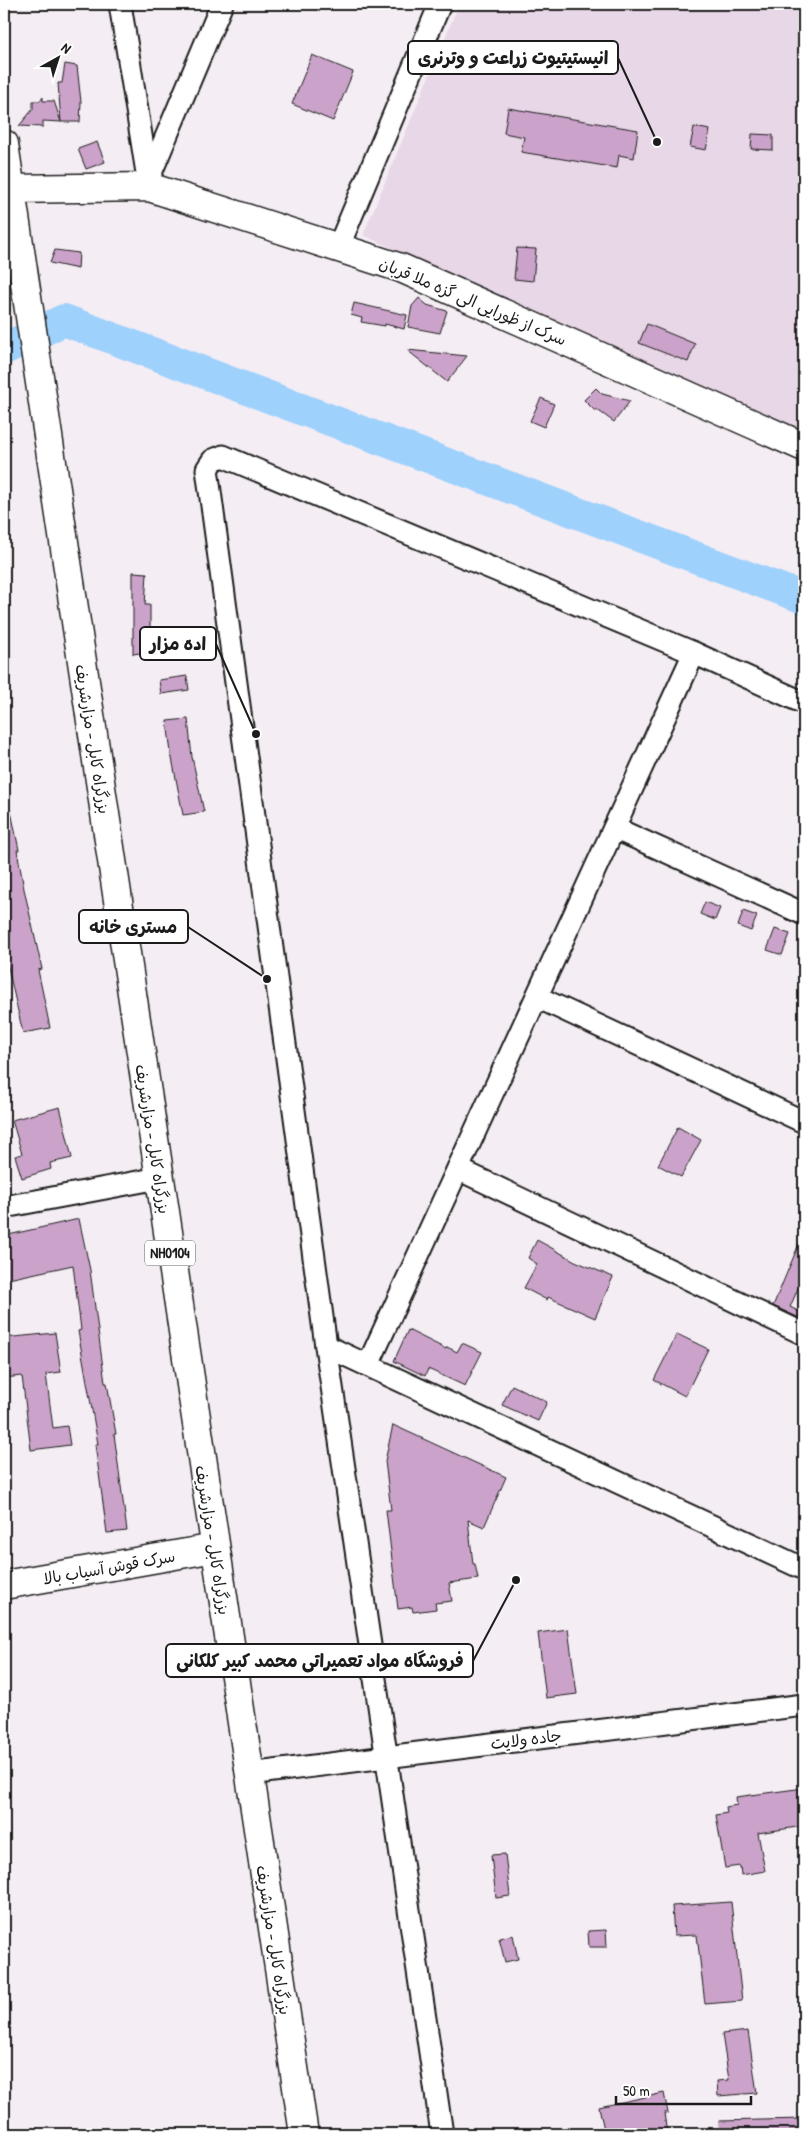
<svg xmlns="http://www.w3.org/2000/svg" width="808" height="2138" viewBox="0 0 808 2138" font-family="'Patrick Hand','Playpen Sans Arabic',sans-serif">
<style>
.built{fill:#e8d7e7}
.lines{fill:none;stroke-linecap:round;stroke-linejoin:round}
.river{stroke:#9ed1fc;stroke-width:32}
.building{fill:#cba3ca;stroke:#1c1c1c}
.street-casing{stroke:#1c1c1c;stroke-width:25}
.secondary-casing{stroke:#1c1c1c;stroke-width:31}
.highway-casing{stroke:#1c1c1c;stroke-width:31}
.street{stroke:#fff;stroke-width:21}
.secondary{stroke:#fff;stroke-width:28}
.highway{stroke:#fff;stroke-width:28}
.labels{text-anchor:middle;stroke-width:4;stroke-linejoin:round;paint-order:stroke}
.shield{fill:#fff;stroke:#606060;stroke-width:1}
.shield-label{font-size:15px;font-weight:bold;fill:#1c1c1c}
.street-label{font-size:16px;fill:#1c1c1c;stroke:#fff}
.leader{fill:none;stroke:#1c1c1c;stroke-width:2}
.callout-dot{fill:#1c1c1c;stroke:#fff;stroke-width:2}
.callout{fill:#fff;stroke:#1c1c1c;stroke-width:2}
.callout-label{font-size:18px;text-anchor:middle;font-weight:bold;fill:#1c1c1c}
</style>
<rect width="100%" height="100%" fill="#f5edf4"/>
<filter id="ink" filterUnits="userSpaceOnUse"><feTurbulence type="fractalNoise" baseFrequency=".02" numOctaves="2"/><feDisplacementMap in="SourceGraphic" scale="10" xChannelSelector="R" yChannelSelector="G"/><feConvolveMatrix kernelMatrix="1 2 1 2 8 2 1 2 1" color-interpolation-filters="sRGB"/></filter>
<g filter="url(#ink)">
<path class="built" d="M 459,4 L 804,4 L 804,431 L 363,235 Z"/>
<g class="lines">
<path class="river" d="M 4,349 L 64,320 L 804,598"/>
</g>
<g class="building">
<path d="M 312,55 L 353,72 L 333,121 L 292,104 Z"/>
<path d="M 65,64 L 77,66 L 81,102 L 80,122 L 61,122 L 58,83 L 62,83 Z"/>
<path d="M 43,97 L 43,101 L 54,101 L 61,122 L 43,121 L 43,127 L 19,126 L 33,109 L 33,101 L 40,101 Z"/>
<path d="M 508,108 L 638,130 L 634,158 L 619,155 L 617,168 L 521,152 L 524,137 L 504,133 Z"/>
<path d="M 694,127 L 710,130 L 706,150 L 690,147 Z"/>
<path d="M 752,134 L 773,135 L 773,150 L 751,149 Z"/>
<path d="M 97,142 L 105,162 L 86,169 L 78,149 Z"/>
<path d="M 517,248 L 536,249 L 533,281 L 514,279 Z"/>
<path d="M 55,250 L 79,253 L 78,269 L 50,263 Z"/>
<path d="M 419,298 L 427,305 L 447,311 L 440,333 L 408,327 L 412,306 Z"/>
<path d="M 354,303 L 407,315 L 404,329 L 385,324 L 385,326 L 361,322 L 362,318 L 351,315 Z"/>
<path d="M 647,324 L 695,344 L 688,362 L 639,343 Z"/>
<path d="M 407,350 L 467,356 L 447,382 Z"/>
<path d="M 596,388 L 602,394 L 630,401 L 614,422 L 596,409 L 595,411 L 584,400 Z"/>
<path d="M 541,398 L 554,404 L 544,427 L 530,421 Z"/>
<path d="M 133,572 L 147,573 L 145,605 L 150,605 L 150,640 L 153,651 L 133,654 Z"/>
<path d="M 187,676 L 189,690 L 161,694 L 159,680 Z"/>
<path d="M 188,719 L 192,757 L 204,812 L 183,815 L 171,753 L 167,721 Z"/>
<path d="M 4,810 L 10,810 L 12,816 L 19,850 L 17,850 L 24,889 L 42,969 L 38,970 L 50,1028 L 23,1033 L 7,963 L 4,964 Z"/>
<path d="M 705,902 L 720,908 L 715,920 L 700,914 Z"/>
<path d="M 743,911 L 757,916 L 751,931 L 738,926 Z"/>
<path d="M 775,929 L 790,934 L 782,955 L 767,950 Z"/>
<path d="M 60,1107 L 72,1158 L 50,1163 L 51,1169 L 22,1178 L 15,1156 L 22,1154 L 12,1120 Z"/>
<path d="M 678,1127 L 701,1140 L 681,1177 L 658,1165 Z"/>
<path d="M 79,1219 L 90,1270 L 105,1383 L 107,1383 L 116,1434 L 114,1434 L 127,1531 L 107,1533 L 95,1444 L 98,1444 L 78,1331 L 81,1330 L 73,1265 L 4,1280 L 4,1236 Z"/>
<path d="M 804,1232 L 804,1275 L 790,1307 L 804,1314 L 804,1320 L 773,1306 Z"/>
<path d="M 537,1240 L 575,1261 L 613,1277 L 595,1318 L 548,1297 L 547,1300 L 524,1288 L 537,1264 L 528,1258 Z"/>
<path d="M 408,1330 L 446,1349 L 447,1347 L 457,1352 L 462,1343 L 482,1352 L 465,1386 L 428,1369 L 425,1376 L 394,1361 Z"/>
<path d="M 55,1333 L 61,1372 L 46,1374 L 53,1428 L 67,1426 L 70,1445 L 31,1450 L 22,1376 L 4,1378 L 4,1338 Z"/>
<path d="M 677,1334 L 708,1349 L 685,1396 L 654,1380 Z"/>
<path d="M 512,1385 L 547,1402 L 538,1421 L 502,1405 Z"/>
<path d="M 393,1425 L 506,1477 L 484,1527 L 468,1520 L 473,1564 L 475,1564 L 478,1579 L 449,1583 L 452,1601 L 435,1603 L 436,1609 L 413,1612 L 412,1607 L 398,1609 L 386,1510 L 391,1510 L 385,1461 Z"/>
<path d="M 568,1629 L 577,1694 L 546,1698 L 538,1633 Z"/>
<path d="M 804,1788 L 804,1826 L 758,1833 L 765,1871 L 741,1875 L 740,1866 L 725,1868 L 716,1815 L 727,1813 L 726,1807 L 737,1805 L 736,1797 Z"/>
<path d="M 505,1854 L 510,1896 L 496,1898 L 491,1855 Z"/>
<path d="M 731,1902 L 742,2001 L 705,2004 L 697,1935 L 674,1936 L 672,1906 Z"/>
<path d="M 606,1930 L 607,1947 L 589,1947 L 588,1931 Z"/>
<path d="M 513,1935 L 518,1959 L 505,1962 L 499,1938 Z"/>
<path d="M 748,2031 L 757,2093 L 718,2096 L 717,2081 L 729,2080 L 722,2034 Z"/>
<path d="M 664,2093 L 668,2113 L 664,2113 L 667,2134 L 605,2134 L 599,2107 Z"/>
<path d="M 804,2119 L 804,2134 L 720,2134 L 719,2121 Z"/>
</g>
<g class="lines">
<g class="street-casing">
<g id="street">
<path d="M 120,4 L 148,179"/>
<path d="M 148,180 L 222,4"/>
<path d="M 338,248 L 440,4"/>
<path d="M 614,828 L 804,914"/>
<path d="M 537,997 L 804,1122"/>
<path d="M 458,1169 L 804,1334"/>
<path d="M 4,1207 L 159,1178"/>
<path d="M 326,1346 L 804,1569"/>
<path d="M 368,1365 L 694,653"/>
<path d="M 249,1774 L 804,1705"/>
<path d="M 442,2134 L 326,1346 L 207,469 L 213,460 L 223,456 L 694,653 L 804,703"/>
</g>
</g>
<g class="secondary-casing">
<g id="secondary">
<path d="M 10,189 L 149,187 L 401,268 L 804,447"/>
<path d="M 4,1585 L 215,1548"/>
</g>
</g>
<g class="highway-casing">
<path id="highway" d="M 4,144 L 304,2134"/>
</g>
<use href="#street" class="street"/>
<use href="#secondary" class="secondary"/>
<use href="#highway" class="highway"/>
</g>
</g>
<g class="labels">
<rect class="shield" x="145" y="1240.5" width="50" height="25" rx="4"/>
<g class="shield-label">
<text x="170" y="1258">NH0104</text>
</g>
<g class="street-label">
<text transform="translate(473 301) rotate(23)" y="6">سرک از ظورایی الی گزه ملا قربان</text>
<text transform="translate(93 739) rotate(81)" y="6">بزرگراه کابل - مزارشریف</text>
<text transform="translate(153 1139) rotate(81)" y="6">بزرگراه کابل - مزارشریف</text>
<text transform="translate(213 1540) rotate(81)" y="6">بزرگراه کابل - مزارشریف</text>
<text transform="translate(109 1567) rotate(-10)" y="6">سرک قوش آسیاب بالا</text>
<text transform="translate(526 1739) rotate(-7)" y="6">جاده ولایت</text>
<text transform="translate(274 1940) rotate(81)" y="6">بزرگراه کابل - مزارشریف</text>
</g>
</g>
<path class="leader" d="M657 142L618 58M256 734L216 644M267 979L188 927M516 1580L473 1661"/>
<g class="callout-dot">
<circle cx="657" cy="142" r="5"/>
<circle cx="256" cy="734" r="5"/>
<circle cx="267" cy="979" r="5"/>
<circle cx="516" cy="1580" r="5"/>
</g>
<g class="callout">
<rect x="408" y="41" width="210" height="33" rx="5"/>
<rect x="140" y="627" width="76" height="33" rx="5"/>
<rect x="79" y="910" width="109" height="33" rx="5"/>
<rect x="166" y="1644" width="307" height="33" rx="5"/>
</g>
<g class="callout-label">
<text x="513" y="64">انیستیتیوت زراعت و وترنری</text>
<text x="178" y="650">اده مزار</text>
<text x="133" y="933">مستری خانه</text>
<text x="320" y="1667">فروشگاه مواد تعمیراتی محمد کبیر کلکانی</text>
</g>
<rect width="808" height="2138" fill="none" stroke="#fff" stroke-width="20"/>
<rect x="10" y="10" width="788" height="2118" fill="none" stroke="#1c1c1c" stroke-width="2" filter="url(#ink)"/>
<g transform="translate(58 58) rotate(39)" stroke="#ffffff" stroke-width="4" paint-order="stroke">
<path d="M0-4L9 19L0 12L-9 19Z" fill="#1c1c1c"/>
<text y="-8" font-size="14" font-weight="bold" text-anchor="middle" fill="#1c1c1c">N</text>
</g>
<path d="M616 2096v8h135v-8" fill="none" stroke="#1c1c1c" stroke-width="2.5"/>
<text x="623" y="2096" font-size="15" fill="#1c1c1c" stroke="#ffffff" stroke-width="4" paint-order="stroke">50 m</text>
</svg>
